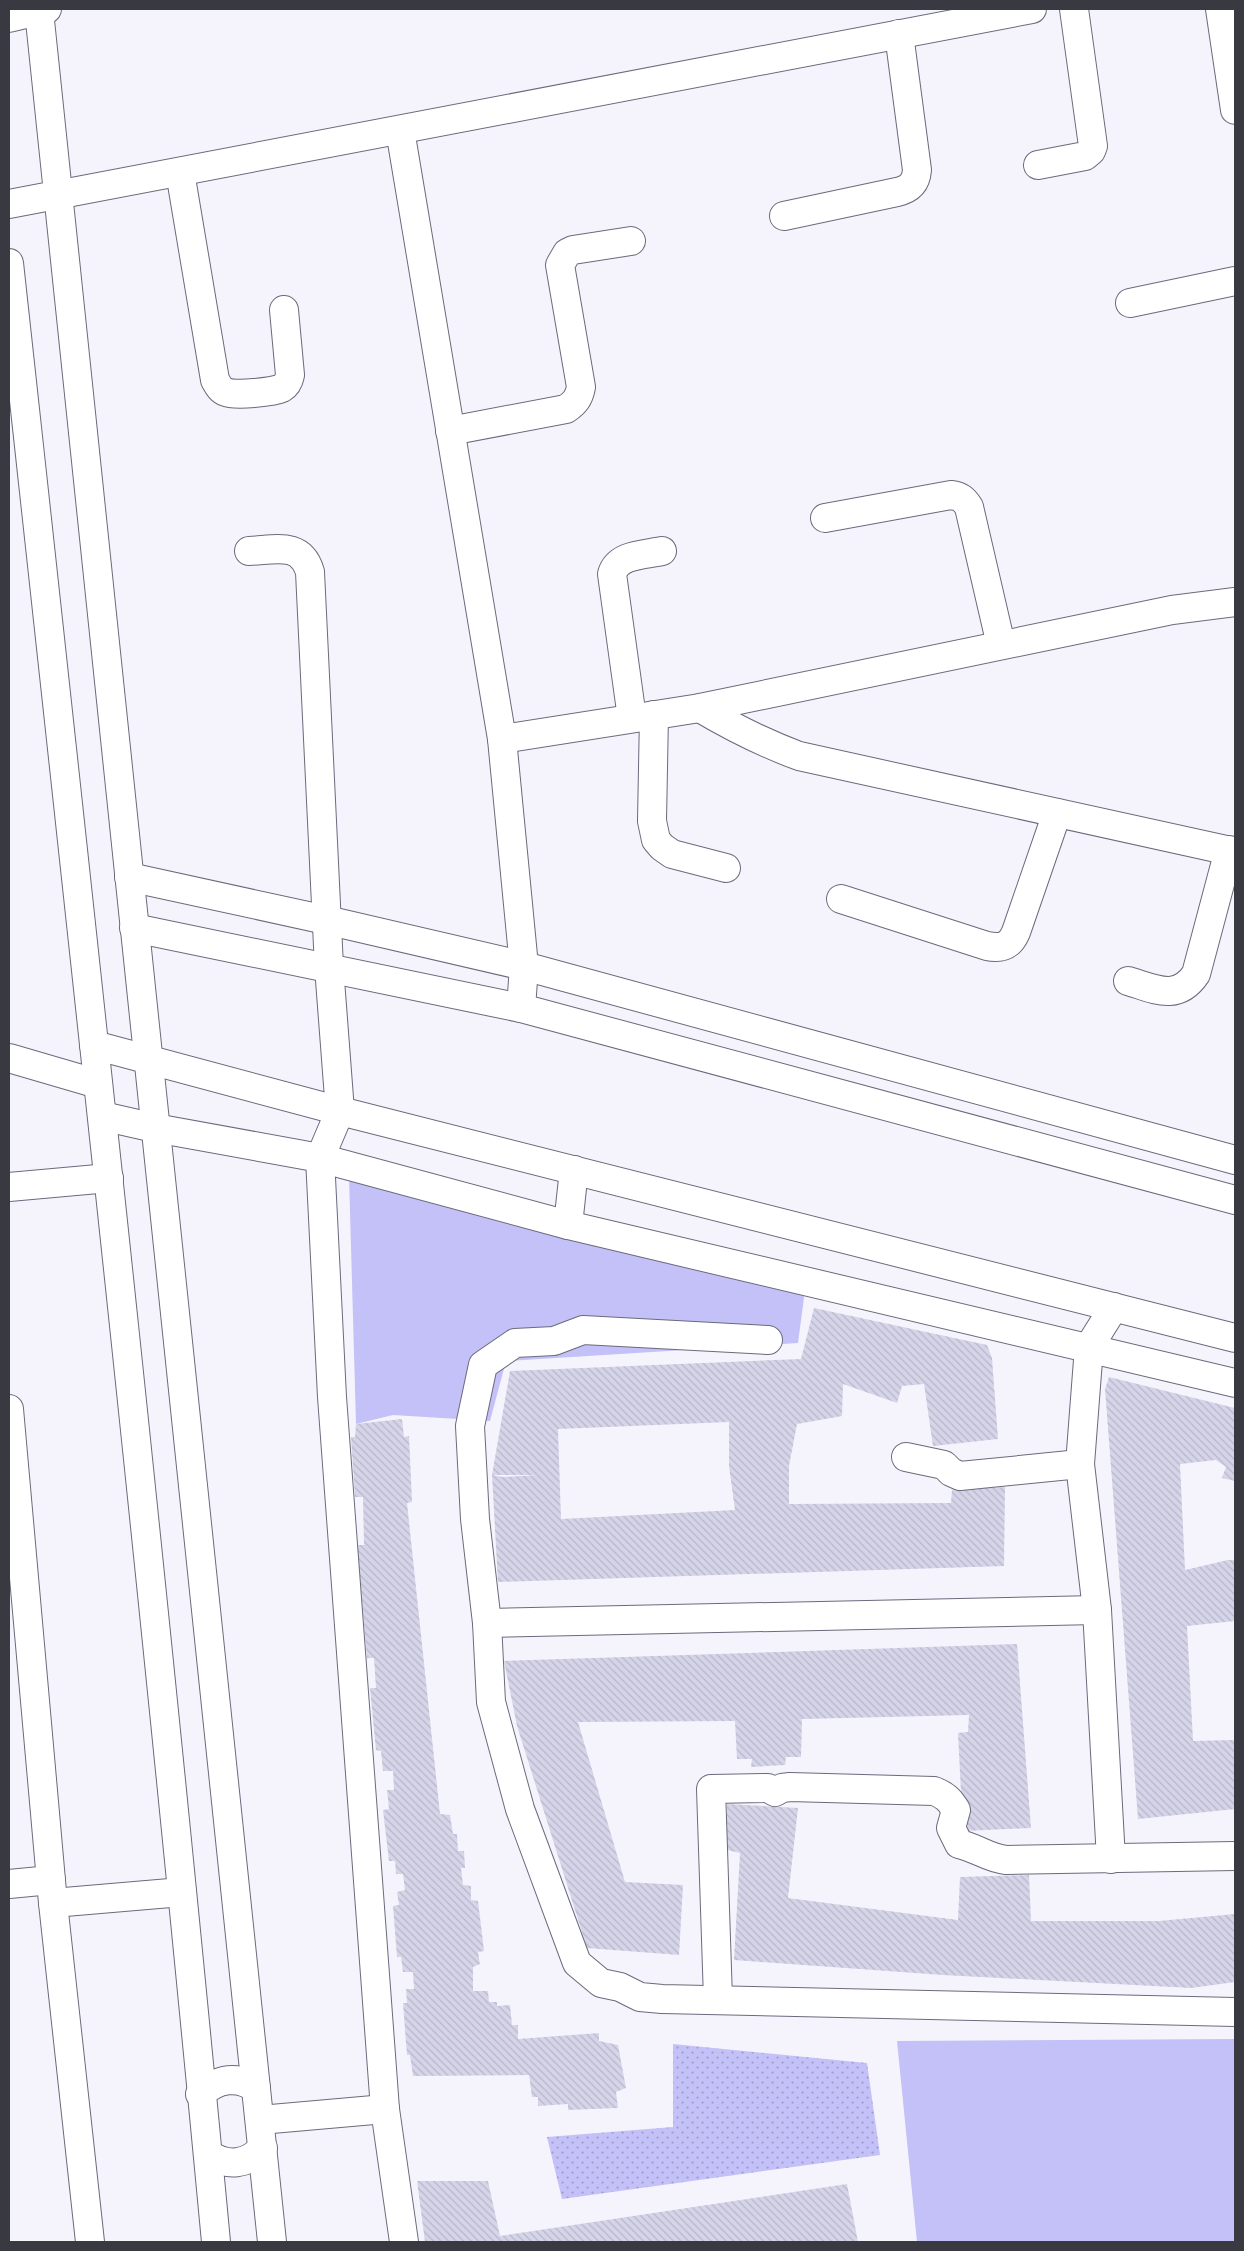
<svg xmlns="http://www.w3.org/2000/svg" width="1244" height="2251" viewBox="0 0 1244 2251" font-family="'PT Sans Narrow',sans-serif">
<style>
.grass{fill:#c4c1f8}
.park{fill:url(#park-dots)}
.building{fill:url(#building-back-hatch);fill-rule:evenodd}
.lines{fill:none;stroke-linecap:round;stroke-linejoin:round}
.minor-casing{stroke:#6a6a7c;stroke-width:30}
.minor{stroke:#fff;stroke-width:28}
</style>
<defs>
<pattern id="park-dots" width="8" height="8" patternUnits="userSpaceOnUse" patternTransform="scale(1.25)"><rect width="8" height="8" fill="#c4c1f8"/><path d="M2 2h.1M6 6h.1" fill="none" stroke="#a09eca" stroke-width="1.8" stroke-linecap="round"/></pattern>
<pattern id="building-back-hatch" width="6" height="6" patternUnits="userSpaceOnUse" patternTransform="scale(1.25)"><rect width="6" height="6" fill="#d5d4e9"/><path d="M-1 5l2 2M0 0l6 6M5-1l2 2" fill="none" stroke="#b8b7c9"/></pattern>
</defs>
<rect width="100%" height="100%" fill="#f5f4fd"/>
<g class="grass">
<path d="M 349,1176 L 805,1290 L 798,1343 L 506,1361 L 490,1421 L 393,1415 L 356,1424 Z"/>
<path d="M 1235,2039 L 1235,2242 L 917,2242 L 897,2041 Z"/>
</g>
<path class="park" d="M 673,2044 L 867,2063 L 880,2155 L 562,2199 L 547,2137 L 673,2127 Z"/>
<g class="building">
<path d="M 814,1308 L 987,1345 L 992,1358 L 998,1439 L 933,1446 L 924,1384 L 902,1386 L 897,1403 L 843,1384 L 842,1416 L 797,1424 L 789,1466 L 789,1504 L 951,1503 L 952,1490 L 1005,1487 L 1004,1566 L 498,1582 L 492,1475 L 503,1477 L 539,1475 L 492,1475 L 510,1371 L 801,1359 ZM 729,1422 L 729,1466 L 735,1510 L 561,1519 L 558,1429 Z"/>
<path d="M 1109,1377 L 1235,1408 L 1235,1481 L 1222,1478 L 1226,1467 L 1216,1460 L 1180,1464 L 1185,1570 L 1228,1560 L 1235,1560 L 1235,1621 L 1187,1626 L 1193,1741 L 1235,1740 L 1235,1809 L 1138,1819 L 1105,1389 Z"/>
<path d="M 402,1419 L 404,1437 L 409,1436 L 412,1502 L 407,1503 L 440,1814 L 450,1815 L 453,1834 L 457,1834 L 458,1851 L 464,1851 L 465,1868 L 461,1868 L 463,1885 L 471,1886 L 471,1900 L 478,1901 L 484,1951 L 478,1952 L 480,1964 L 473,1967 L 473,1991 L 488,1991 L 489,2002 L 497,2002 L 497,2006 L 510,2005 L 512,2025 L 518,2025 L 518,2039 L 599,2033 L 599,2041 L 618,2045 L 626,2088 L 616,2092 L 618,2108 L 568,2110 L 568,2104 L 538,2106 L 538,2097 L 532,2097 L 529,2075 L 413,2076 L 410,2055 L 407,2055 L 403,2003 L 407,2003 L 406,1989 L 414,1989 L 413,1972 L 403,1972 L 401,1957 L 397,1957 L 393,1906 L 399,1905 L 397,1892 L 405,1890 L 403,1874 L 396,1874 L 395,1861 L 389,1861 L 383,1810 L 389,1809 L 387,1790 L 394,1790 L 393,1771 L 383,1771 L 381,1751 L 376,1750 L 370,1688 L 376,1688 L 374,1658 L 367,1658 L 357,1545 L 364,1545 L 363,1497 L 355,1497 L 351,1437 L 355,1437 L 356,1424 Z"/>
<path d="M 1017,1644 L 1031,1828 L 963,1831 L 958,1733 L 968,1732 L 969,1715 L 802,1719 L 801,1757 L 786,1757 L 785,1765 L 751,1767 L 752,1759 L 737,1759 L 735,1721 L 578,1722 L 625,1882 L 683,1885 L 679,1955 L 587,1948 L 517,1726 L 504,1661 Z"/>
<path d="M 727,1804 L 798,1808 L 788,1898 L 958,1920 L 960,1877 L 1029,1875 L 1031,1921 L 1159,1921 L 1235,1914 L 1235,1982 L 1191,1988 L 943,1975 L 734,1960 L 740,1853 L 727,1850 Z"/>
<path d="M 417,2181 L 488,2181 L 500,2236 L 847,2184 L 858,2242 L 425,2242 Z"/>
</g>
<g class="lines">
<g class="minor-casing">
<g id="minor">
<path d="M 1220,9 L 1235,110"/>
<path d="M 39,11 L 272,2242"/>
<path d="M 9,18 L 47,9"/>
<path d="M 400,130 L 502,739 L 524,966 L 521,1008"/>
<path d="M 1038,165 L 1085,156 L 1091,151 L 1093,146 L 1074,9"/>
<path d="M 180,172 L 215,380 C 218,385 220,390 226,392 C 235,396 273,392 282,388 C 287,385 289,380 290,375 L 284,310"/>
<path d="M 9,204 L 1032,9"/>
<path d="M 784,216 L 897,192 C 910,189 916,183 917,170 L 899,34"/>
<path d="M 9,263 C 81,922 154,1582 216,2242"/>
<path d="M 1130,303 L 1235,281"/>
<path d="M 450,431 L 566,409 C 575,403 579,398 581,387 L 560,265 L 567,253 L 573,250 L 631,241"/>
<path d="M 825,518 L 951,495 C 960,496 964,499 969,507 L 1001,645"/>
<path d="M 249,551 C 275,550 301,541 310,572 L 329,967 L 340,1111 L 320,1158 L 332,1397 L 385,2109 L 404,2242"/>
<path d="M 700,708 C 732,727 764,743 799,756 L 1235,852"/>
<path d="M 654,715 L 652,821 L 656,840 L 662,847 L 672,854 L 726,868"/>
<path d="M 632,718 L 612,574 C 618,554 644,555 662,551"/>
<path d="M 502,739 L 700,708 L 1172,610 L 1235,602"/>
<path d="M 129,877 L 326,920 L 524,966 L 1235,1160"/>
<path d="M 841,899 L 987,946 C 1002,949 1010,946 1016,932 L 1057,813"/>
<path d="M 134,928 L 521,1008 L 1235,1200"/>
<path d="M 1128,981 C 1155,989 1177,1002 1196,974 L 1229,850"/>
<path d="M 94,1045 L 340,1111 L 1235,1338"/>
<path d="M 9,1058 L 98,1084"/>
<path d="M 102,1116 L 155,1128 L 320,1158 L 568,1225 L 1235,1383"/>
<path d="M 9,1187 L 109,1178"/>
<path d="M 568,1225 L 574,1170"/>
<path d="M 768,1340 L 583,1330 L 554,1341 L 515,1343 L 483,1365 L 470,1426 L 475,1519 L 487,1623 L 491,1702 L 520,1809 L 577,1963 L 601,1983 L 620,1987 L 640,1997 L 662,1999 L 1235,2012"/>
<path d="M 9,1409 L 53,1903 L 90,2242"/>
<path d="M 906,1457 L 944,1465 L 951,1472 L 960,1476 L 1080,1464"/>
<path d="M 487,1623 L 1097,1610"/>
<path d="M 1111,1859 L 1097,1610 L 1080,1464 L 1089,1347 L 1114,1307"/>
<path d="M 9,1884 L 51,1880"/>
<path d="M 53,1903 L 182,1892"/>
<path d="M 718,1999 L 711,1789 L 768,1788 L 775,1792 L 782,1788 L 790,1787 L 934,1791 C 945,1795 950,1800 956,1810 L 951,1828 L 959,1844 C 977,1848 988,1858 1006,1860 L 1235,1856"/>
<path d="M 200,2094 C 218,2079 236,2075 256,2088"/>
<path d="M 260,2120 L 385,2109"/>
<path d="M 208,2154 C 228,2167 246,2165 263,2148"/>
</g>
</g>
<use href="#minor" class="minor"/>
</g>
<rect width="1244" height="2251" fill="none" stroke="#393941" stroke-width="20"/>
</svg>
